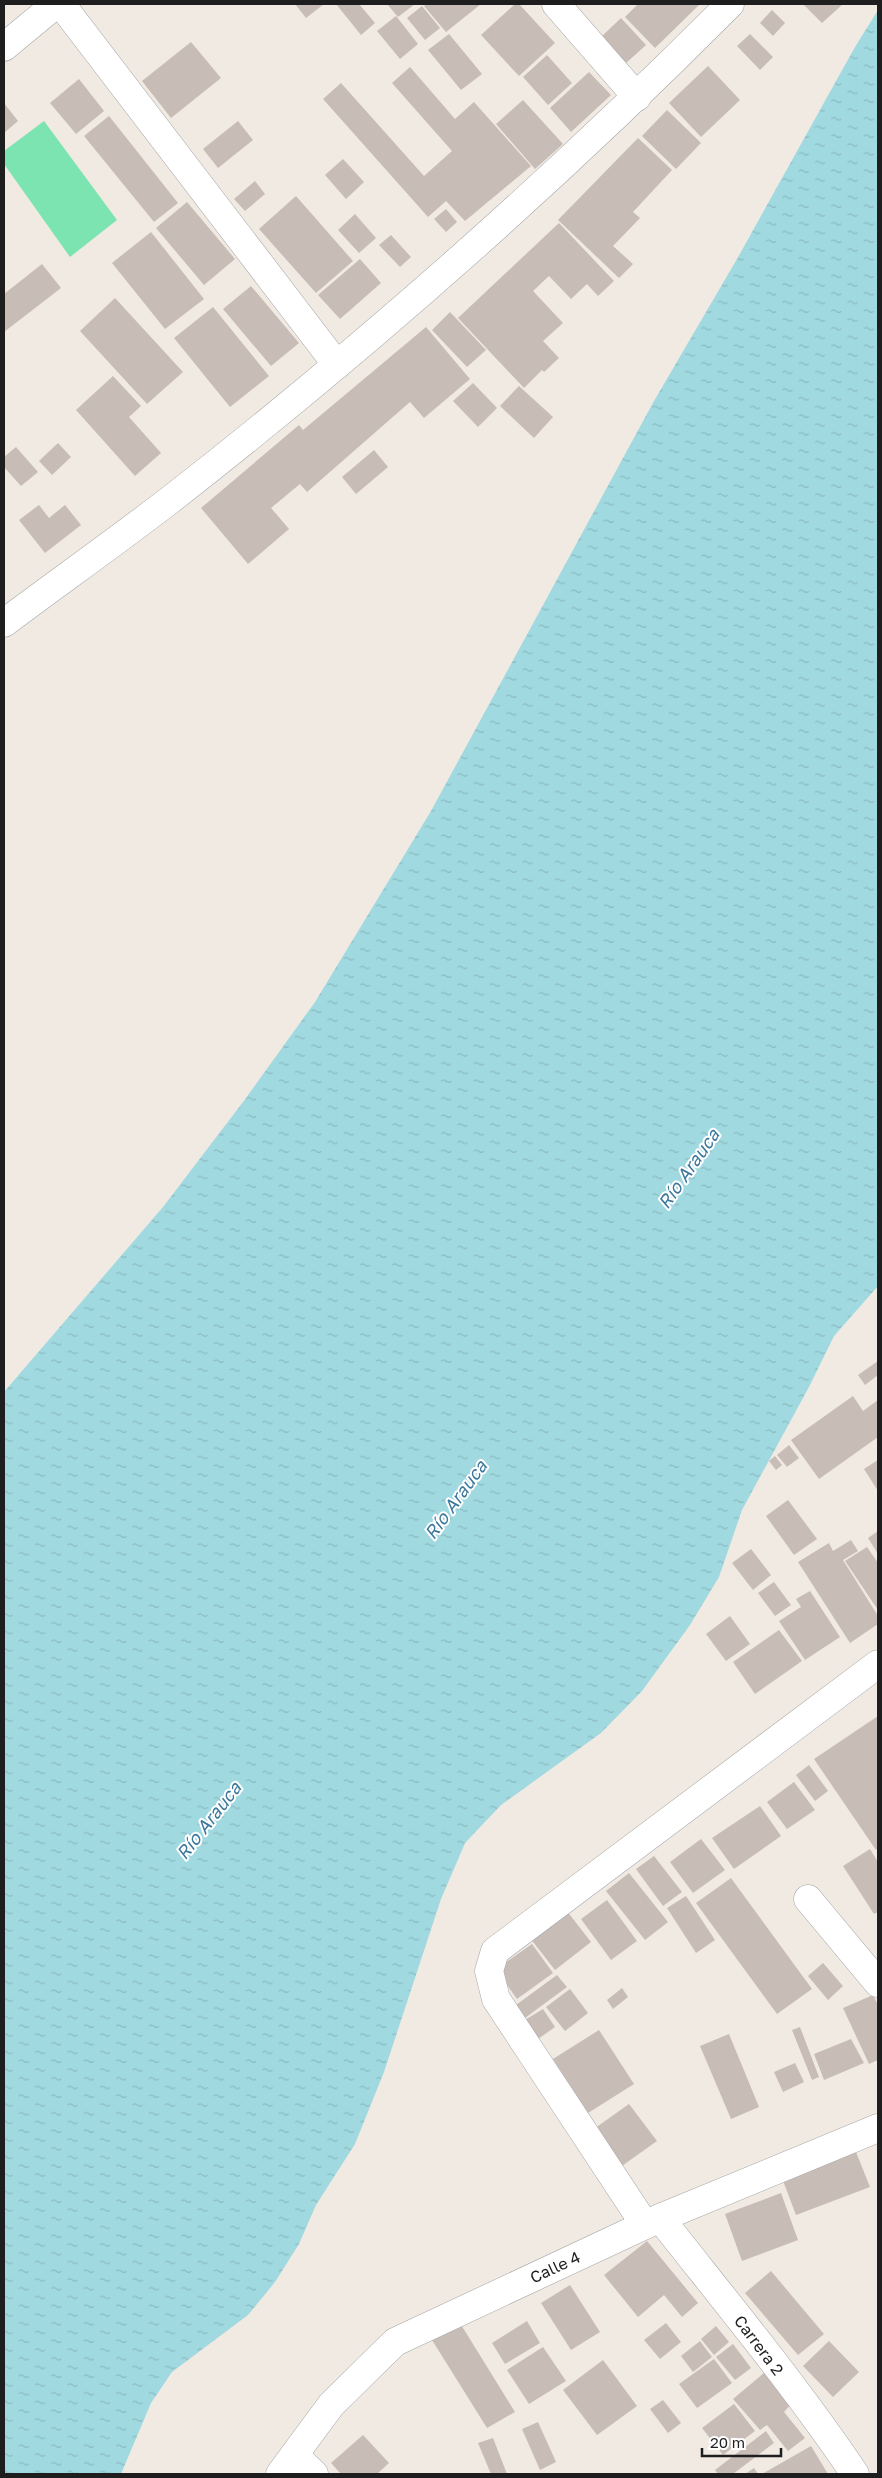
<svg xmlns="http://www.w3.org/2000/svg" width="882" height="2478" viewBox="0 0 882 2478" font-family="'Golos Text',sans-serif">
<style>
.pitch{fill:#7ce4b0}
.water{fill:url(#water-ripples)}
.building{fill:#c8bcb6}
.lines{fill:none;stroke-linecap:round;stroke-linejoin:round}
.minor-casing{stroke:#a5a5a5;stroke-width:29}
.minor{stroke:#fff;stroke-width:28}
.labels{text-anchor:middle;stroke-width:4;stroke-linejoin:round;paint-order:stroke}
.street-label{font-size:16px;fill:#1e1e1e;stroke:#fff}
.water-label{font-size:18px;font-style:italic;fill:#3c779c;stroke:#fff}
</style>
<defs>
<pattern id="water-ripples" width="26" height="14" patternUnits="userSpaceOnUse" patternTransform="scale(1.25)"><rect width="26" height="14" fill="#a1d9e0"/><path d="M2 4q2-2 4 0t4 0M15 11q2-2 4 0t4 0" fill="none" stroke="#8abac0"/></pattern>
</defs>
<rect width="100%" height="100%" fill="#f0eae3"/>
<path class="pitch" d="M 44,121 L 117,220 L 70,257 L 4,164 L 4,151 Z"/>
<path class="water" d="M 878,10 L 878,1286 L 834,1336 L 809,1387 L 742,1510 L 719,1577 L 690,1625 L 642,1691 L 601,1733 L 501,1805 L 465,1843 L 441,1899 L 384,2072 L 355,2144 L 316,2205 L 299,2244 L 275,2282 L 248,2315 L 172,2372 L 151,2403 L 121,2474 L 4,2474 L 4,1392 L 163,1207 L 243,1102 L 315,1002 L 431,811 L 654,401 L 737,259 L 855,47 Z"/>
<g class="building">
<path d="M 295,4 L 324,4 L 306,18 Z"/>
<path d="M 336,4 L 359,4 L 375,23 L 361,35 Z"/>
<path d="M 387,4 L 415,4 L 398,17 Z"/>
<path d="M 427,4 L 481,4 L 446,32 L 424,6 Z"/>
<path d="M 515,4 L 519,4 L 555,43 L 519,76 L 481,35 Z"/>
<path d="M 638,4 L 700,4 L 655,48 L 625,17 Z"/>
<path d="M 803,4 L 843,4 L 822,23 Z"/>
<path d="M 422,6 L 440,28 L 425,40 L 407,18 Z"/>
<path d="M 772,10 L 785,23 L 773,36 L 760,23 Z"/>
<path d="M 396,16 L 418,44 L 400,59 L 377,31 Z"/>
<path d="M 621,18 L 646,45 L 625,64 L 601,37 Z"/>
<path d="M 449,34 L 482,74 L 461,90 L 428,50 Z"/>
<path d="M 750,34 L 773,57 L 760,70 L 737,46 Z"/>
<path d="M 191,42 L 221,78 L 171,118 L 142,81 Z"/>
<path d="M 547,55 L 572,83 L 548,105 L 523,77 Z"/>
<path d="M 708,66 L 740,100 L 701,137 L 669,103 Z"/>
<path d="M 410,67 L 455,119 L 474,102 L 531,166 L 465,221 L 446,201 L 428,217 L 323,99 L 341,83 L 424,176 L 452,151 L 392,83 Z"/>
<path d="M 589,72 L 611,95 L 571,132 L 550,108 Z"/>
<path d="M 79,79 L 104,111 L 76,134 L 50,103 Z"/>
<path d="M 523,100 L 563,144 L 535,169 L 496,124 Z"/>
<path d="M 4,103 L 18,121 L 4,133 Z"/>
<path d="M 667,110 L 701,143 L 676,169 L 642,136 Z"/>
<path d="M 109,116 L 178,203 L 154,222 L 84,136 Z"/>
<path d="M 238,121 L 253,140 L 218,168 L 203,149 Z"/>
<path d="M 638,138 L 672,170 L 633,212 L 640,218 L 613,246 L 633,264 L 619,278 L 558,220 Z"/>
<path d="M 343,159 L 364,182 L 346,199 L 325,175 Z"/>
<path d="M 255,181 L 265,194 L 245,211 L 234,199 Z"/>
<path d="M 296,196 L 353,261 L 316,293 L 259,229 Z"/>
<path d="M 187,202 L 235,259 L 204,285 L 156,228 Z"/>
<path d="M 446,209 L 457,222 L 446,232 L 434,219 Z"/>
<path d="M 355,214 L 376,238 L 359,253 L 338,230 Z"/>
<path d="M 559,223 L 614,281 L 598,296 L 587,284 L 571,299 L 549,276 L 533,291 L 563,323 L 543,341 L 559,358 L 544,372 L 542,370 L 524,388 L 458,318 Z"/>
<path d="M 151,232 L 204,299 L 165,329 L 112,263 Z"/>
<path d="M 391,235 L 411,257 L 400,267 L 379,245 Z"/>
<path d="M 360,259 L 381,283 L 340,319 L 318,295 Z"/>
<path d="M 42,264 L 61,288 L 4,332 L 4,294 Z"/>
<path d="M 251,286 L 299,343 L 271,366 L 223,309 Z"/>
<path d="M 115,298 L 183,372 L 147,404 L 80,331 Z"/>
<path d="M 213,307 L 269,376 L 230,407 L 174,338 Z"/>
<path d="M 450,312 L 486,350 L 467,367 L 432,330 Z"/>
<path d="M 426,327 L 470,379 L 424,418 L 410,402 L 307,492 L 300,484 L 271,508 L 289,529 L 248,564 L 201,508 L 299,425 L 303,430 Z"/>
<path d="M 113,376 L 141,406 L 129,417 L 161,453 L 135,476 L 76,410 Z"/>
<path d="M 473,383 L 497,408 L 478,427 L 453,401 Z"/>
<path d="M 519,386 L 553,417 L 534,438 L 500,406 Z"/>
<path d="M 58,443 L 71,457 L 52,475 L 39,461 Z"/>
<path d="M 16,447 L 38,472 L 21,486 L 4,467 L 4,457 Z"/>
<path d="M 374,450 L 388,467 L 356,494 L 342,477 Z"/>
<path d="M 39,505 L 49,518 L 65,505 L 81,525 L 45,553 L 19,520 Z"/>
<path d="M 878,1361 L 878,1375 L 865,1385 L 858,1375 Z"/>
<path d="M 853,1396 L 863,1411 L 878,1400 L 878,1437 L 819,1479 L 791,1440 Z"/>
<path d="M 789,1445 L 799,1458 L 787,1467 L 777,1455 Z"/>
<path d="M 775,1456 L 782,1465 L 776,1470 L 769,1461 Z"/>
<path d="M 878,1460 L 878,1491 L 864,1469 Z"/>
<path d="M 788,1500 L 817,1539 L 794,1555 L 766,1516 Z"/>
<path d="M 878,1531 L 878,1554 L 868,1538 Z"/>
<path d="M 851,1540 L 858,1551 L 843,1560 L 878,1616 L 878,1624 L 850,1643 L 798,1562 L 829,1543 L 833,1551 Z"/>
<path d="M 867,1547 L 878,1563 L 878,1610 L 845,1561 Z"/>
<path d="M 751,1549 L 771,1575 L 753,1590 L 732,1563 Z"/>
<path d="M 774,1582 L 791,1605 L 775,1616 L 758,1593 Z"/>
<path d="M 810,1591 L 840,1637 L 805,1660 L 779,1621 L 801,1607 L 796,1599 Z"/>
<path d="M 730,1616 L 750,1644 L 726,1661 L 706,1634 Z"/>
<path d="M 779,1630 L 802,1661 L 755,1694 L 733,1662 Z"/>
<path d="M 878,1716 L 878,1848 L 876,1850 L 814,1759 Z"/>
<path d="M 809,1765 L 828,1791 L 815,1801 L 796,1775 Z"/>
<path d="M 794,1782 L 815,1810 L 787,1829 L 767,1802 Z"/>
<path d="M 760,1806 L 781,1836 L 734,1869 L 712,1838 Z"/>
<path d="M 701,1839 L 725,1870 L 693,1893 L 670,1862 Z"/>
<path d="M 870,1849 L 878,1862 L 878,1912 L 874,1914 L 843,1866 Z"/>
<path d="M 654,1856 L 682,1892 L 663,1906 L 636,1869 Z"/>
<path d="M 629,1873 L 668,1922 L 645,1940 L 606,1891 Z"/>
<path d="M 731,1878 L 812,1989 L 777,2014 L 696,1903 Z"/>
<path d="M 686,1896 L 715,1940 L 696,1953 L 667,1908 Z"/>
<path d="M 607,1900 L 637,1941 L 611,1960 L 581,1919 Z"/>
<path d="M 566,1910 L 591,1942 L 555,1970 L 530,1938 Z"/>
<path d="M 532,1944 L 553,1973 L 517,1999 L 496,1969 Z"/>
<path d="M 823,1963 L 843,1986 L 828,2000 L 808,1976 Z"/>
<path d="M 557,1975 L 567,1987 L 525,2018 L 516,2005 Z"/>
<path d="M 622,1988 L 628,1997 L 613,2009 L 607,2000 Z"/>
<path d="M 570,1989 L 588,2013 L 565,2031 L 546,2007 Z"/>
<path d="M 873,1995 L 878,2005 L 878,2060 L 869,2064 L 843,2008 Z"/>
<path d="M 543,2009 L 555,2027 L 538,2039 L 525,2020 Z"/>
<path d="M 800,2027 L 819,2077 L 812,2080 L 792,2030 Z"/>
<path d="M 599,2030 L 634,2084 L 588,2113 L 553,2059 Z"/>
<path d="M 729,2034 L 759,2107 L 731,2119 L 700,2046 Z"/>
<path d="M 851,2039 L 864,2063 L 824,2080 L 814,2054 Z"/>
<path d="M 795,2063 L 804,2082 L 783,2092 L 774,2072 Z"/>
<path d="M 629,2104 L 657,2141 L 619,2168 L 591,2131 Z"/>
<path d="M 856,2152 L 870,2187 L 796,2215 L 782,2178 Z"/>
<path d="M 781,2193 L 798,2240 L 742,2261 L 725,2214 Z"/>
<path d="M 647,2241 L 698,2303 L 682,2317 L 664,2295 L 638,2317 L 604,2275 Z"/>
<path d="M 771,2271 L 824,2334 L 798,2355 L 745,2293 Z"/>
<path d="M 570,2285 L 600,2332 L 571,2350 L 541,2303 Z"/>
<path d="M 527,2321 L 540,2343 L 505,2364 L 492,2343 Z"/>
<path d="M 460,2323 L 515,2412 L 487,2428 L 432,2340 Z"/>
<path d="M 666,2323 L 681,2342 L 660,2359 L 644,2340 Z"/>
<path d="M 716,2326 L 729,2342 L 714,2355 L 701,2339 Z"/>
<path d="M 700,2341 L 712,2357 L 693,2372 L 681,2356 Z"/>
<path d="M 829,2341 L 859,2372 L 833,2397 L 803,2366 Z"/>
<path d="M 733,2344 L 751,2368 L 735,2380 L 716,2357 Z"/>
<path d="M 543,2347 L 566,2381 L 529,2404 L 507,2370 Z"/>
<path d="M 714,2359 L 732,2383 L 697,2408 L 679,2384 Z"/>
<path d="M 603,2360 L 637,2406 L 597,2435 L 563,2390 Z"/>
<path d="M 764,2373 L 791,2404 L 784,2412 L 805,2438 L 788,2451 L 767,2425 L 760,2430 L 733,2399 Z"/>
<path d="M 663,2400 L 681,2423 L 668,2433 L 650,2409 Z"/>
<path d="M 734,2404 L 755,2431 L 723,2455 L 702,2428 Z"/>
<path d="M 538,2422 L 556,2462 L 540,2470 L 522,2429 Z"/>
<path d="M 766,2431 L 774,2443 L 733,2474 L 718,2474 L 715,2470 Z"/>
<path d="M 363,2435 L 389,2463 L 377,2474 L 341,2474 L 331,2463 Z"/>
<path d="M 493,2438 L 507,2474 L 491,2474 L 478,2443 Z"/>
<path d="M 811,2446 L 828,2474 L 762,2474 Z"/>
<path d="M 754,2468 L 758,2474 L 745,2474 Z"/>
</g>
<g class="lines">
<g class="minor-casing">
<g id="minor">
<path d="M 61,4 L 337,365"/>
<path d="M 556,4 L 637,97"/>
<path d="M 4,47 L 56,4"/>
<path d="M 4,623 C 59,582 115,542 170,500 C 367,346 554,181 730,4"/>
<path d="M 808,1899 L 878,1983"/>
<path d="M 660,2218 C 726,2302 795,2385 855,2474"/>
<path d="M 645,2225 L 496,1999 L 489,1971 L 495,1951 L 878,1664"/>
<path d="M 295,2456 L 314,2474"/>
<path d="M 280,2474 L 331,2405 L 395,2342 L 660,2218 L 878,2128"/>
</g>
</g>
<use href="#minor" class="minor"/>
</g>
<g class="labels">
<g class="street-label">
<text transform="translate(555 2267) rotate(-25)" y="6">Calle 4</text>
<text transform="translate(759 2345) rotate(53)" y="6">Carrera 2</text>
</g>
<g class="water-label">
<text transform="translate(689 1169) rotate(-55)" y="6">Río Arauca</text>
<text transform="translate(456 1500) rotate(-54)" y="6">Río Arauca</text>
<text transform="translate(209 1821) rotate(-52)" y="6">Río Arauca</text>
</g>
</g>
<rect width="882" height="2478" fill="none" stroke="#1e1e1e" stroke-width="10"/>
<path d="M702 2448v8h79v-8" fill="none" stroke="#1e1e1e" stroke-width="2.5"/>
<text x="710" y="2448" font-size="15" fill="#1e1e1e" stroke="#ffffff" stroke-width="4" paint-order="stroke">20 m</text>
</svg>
